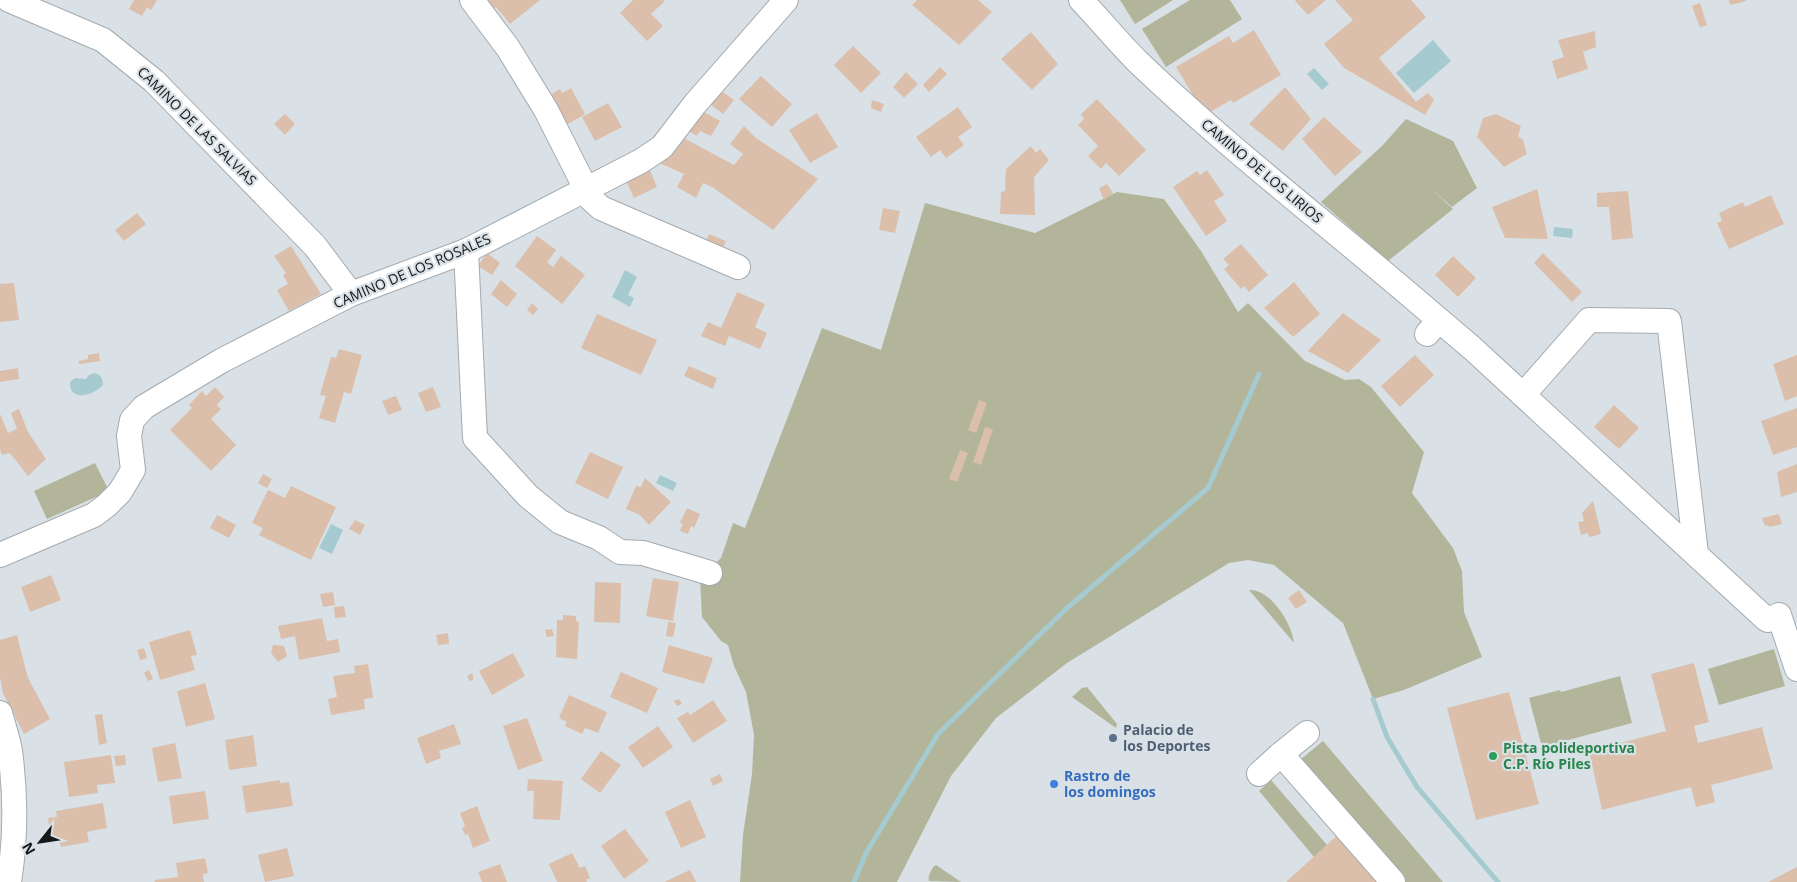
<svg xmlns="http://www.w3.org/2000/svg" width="1797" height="882" viewBox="0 0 1797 882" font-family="'Open Sans',sans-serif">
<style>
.green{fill:#b2b59a}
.water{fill:#a5cbd1}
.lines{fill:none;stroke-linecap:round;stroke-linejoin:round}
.stream{stroke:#a5cbd1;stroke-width:5}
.building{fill:#dbbfab}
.minor-casing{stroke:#a3aaaf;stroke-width:26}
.minor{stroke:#fff;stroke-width:24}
.service-dot{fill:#5c6f8a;stroke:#d9e1e6;stroke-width:2}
.leisure-dot{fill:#2e9e5b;stroke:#d9e1e6;stroke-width:2}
.shop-dot{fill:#3f7fe0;stroke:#d9e1e6;stroke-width:2}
.labels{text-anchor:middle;stroke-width:4.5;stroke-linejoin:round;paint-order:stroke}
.street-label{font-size:14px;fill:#151819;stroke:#d9e1e6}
.service-label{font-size:14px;font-weight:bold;fill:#4e5e75;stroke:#d9e1e6;text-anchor:start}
.leisure-label{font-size:14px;font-weight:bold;fill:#27864d;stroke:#d9e1e6;text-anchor:start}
.shop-label{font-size:14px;font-weight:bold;fill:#366cbe;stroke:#d9e1e6;text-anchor:start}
</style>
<rect width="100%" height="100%" fill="#d9e1e6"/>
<g class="green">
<path d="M 1120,0 L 1173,0 L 1135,24 Z"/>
<path d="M 1190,0 L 1230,0 L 1242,19 L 1166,67 L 1142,29 Z"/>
<path d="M 1406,119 L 1453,141 L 1477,188 L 1452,207 L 1430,188 L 1453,209 L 1388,261 L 1321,202 L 1383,145 Z"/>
<path d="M 1117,192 L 1164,199 L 1201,251 L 1238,312 L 1248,303 L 1305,361 L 1345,380 L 1359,379 L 1371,387 L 1424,452 L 1412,493 L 1453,548 L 1462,571 L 1464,612 L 1482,657 L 1404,690 L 1373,699 L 1343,623 L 1274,565 L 1248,560 L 1229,563 L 1067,663 L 996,718 L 951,776 L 897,882 L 740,882 L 743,835 L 752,774 L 754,735 L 746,692 L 734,666 L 728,645 L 721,641 L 702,617 L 700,578 L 721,558 L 733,523 L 745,528 L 822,328 L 881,350 L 925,203 L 1035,233 Z"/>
<path d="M 95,463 L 109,491 L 47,519 L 34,491 Z"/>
<path d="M 1249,590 C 1271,589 1292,624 1294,643 Z"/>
<path d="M 1774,649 L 1785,686 L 1719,705 L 1708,669 Z"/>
<path d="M 1620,676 L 1632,723 L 1542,747 L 1529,698 L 1560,690 L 1561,692 Z"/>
<path d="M 1087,687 L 1117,724 L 1116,728 L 1072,697 L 1082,688 Z"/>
<path d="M 1323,741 L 1443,882 L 1404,882 L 1300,760 Z"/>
<path d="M 1271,780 L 1327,845 L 1314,857 L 1259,791 Z"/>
<path d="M 936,865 L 961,882 L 929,881 C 927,877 932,867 936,865 Z"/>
</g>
<g class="water">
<path d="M 1433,40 L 1451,61 L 1414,93 L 1396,73 Z"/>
<path d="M 1314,68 L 1329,84 L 1322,90 L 1307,74 Z"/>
<path d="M 1554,227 L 1573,229 L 1572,238 L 1553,236 Z"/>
<path d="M 625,270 L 637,277 L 628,295 L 634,298 L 630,307 L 612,297 Z"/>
<path d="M 94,373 C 101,375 103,378 103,385 C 95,395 69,403 70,382 L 75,378 L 86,379 L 89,375 Z"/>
<path d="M 660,475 L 677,483 L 673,491 L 656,483 Z"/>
<path d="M 331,524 L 343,530 L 332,554 L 319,548 Z"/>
</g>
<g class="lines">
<g class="stream">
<path d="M 1373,699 L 1387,737 L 1417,787 L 1498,882"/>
<path d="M 854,882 L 866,853 L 938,734 L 1067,608 L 1208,488 L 1259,374"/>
</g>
</g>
<g class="building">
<path d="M 134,0 L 157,0 L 151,10 L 147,7 L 142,16 L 129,9 Z"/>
<path d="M 478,0 L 540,0 L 510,24 L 496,7 L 488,13 Z"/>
<path d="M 633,0 L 663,0 L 665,1 L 651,14 L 663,26 L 647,41 L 620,13 Z"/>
<path d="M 917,0 L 978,0 L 992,12 L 959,45 L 912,5 Z"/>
<path d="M 1296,0 L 1326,0 L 1308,15 L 1295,1 Z"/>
<path d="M 1335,0 L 1411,0 L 1426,17 L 1379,58 L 1416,102 L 1428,93 L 1434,100 L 1425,115 L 1344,68 L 1324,44 L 1353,20 Z"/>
<path d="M 1729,0 L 1746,0 L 1746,1 L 1730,5 Z"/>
<path d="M 1700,3 L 1707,25 L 1700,28 L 1692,6 Z"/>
<path d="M 1254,30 L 1281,75 L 1233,103 L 1231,100 L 1205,115 L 1176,67 L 1229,36 L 1233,43 Z"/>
<path d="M 1595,31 L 1596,47 L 1583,52 L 1588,69 L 1557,79 L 1552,61 L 1564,57 L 1558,40 Z"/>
<path d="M 1031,32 L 1058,64 L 1032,90 L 1001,59 Z"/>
<path d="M 853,46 L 881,73 L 861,93 L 834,65 Z"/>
<path d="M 940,67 L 947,74 L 929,92 L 923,85 Z"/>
<path d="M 906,72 L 918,84 L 904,98 L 893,87 Z"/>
<path d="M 761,76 L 792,104 L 772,127 L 739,99 Z"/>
<path d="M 1285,87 L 1311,119 L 1283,151 L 1249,124 Z"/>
<path d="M 571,88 L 585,114 L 561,128 L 545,98 L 560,89 L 562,93 Z"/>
<path d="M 720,90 L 734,100 L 723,114 L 710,104 Z"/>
<path d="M 1097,99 L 1146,150 L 1119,176 L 1106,163 L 1101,169 L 1088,156 L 1098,146 L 1078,125 L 1084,119 L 1081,114 Z"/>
<path d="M 872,100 L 884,104 L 881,112 L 871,108 Z"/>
<path d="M 608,103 L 622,127 L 595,141 L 582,117 Z"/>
<path d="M 958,107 L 972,127 L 958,137 L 964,145 L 946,158 L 940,150 L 931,157 L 916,137 Z"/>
<path d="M 700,110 L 720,121 L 711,136 L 700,131 L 697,136 L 689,131 Z"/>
<path d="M 817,113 L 838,147 L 810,163 L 789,130 Z"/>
<path d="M 285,114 L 295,124 L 285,135 L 274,124 Z"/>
<path d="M 1496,114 L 1521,126 L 1518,136 L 1523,140 L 1527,154 L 1504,167 L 1477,137 L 1483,118 Z"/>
<path d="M 1324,117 L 1362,152 L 1335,176 L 1302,139 Z"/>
<path d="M 744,126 L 756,138 L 818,179 L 773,230 L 712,187 L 703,183 L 696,198 L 677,187 L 684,174 L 655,161 L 680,136 L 734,165 L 743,154 L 730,144 Z"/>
<path d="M 1031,146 L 1036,153 L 1040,149 L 1049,160 L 1034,177 L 1035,215 L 1000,214 L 1001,192 L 1005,191 L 1006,169 Z"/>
<path d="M 648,166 L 657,187 L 634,198 L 625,178 Z"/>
<path d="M 1207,170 L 1224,195 L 1214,201 L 1227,221 L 1206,236 L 1173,187 L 1197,171 L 1200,175 Z"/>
<path d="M 1107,184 L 1113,193 L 1104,200 L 1099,188 Z"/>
<path d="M 1537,189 L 1548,239 L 1505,238 L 1492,207 Z"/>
<path d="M 1628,191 L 1633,238 L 1612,240 L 1609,207 L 1597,207 L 1597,193 Z"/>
<path d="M 1771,195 L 1784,224 L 1729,249 L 1717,223 L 1722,221 L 1719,213 L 1743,202 L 1745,207 Z"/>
<path d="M 883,208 L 900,211 L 895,233 L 879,230 Z"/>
<path d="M 137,213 L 146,224 L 124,241 L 115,230 Z"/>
<path d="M 709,234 L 726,241 L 721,252 L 705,245 Z"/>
<path d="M 537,236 L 556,250 L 547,262 L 553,267 L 561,256 L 585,275 L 562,304 L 515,266 Z"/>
<path d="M 1241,244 L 1268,275 L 1249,292 L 1244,286 L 1241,289 L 1224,269 L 1229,265 L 1223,259 Z"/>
<path d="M 291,246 L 321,294 L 289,311 L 277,290 L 288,284 L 283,275 L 286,273 L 274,256 Z"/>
<path d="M 487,253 L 500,263 L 492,275 L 478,266 Z"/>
<path d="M 1543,253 L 1582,292 L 1572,302 L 1534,263 Z"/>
<path d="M 1453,256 L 1476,278 L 1458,297 L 1435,275 Z"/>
<path d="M 501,280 L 517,294 L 507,307 L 491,294 Z"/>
<path d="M 1294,282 L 1320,314 L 1293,337 L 1264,308 Z"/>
<path d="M 14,283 L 19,320 L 0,322 L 0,284 Z"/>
<path d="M 737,292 L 765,304 L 755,327 L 767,333 L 760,349 L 729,336 L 725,346 L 701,336 L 708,322 L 721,328 Z"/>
<path d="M 532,303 L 538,309 L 533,315 L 527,310 Z"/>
<path d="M 1343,313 L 1381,340 L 1348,373 L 1308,351 Z"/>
<path d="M 597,314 L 657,340 L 641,375 L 581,348 Z"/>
<path d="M 339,349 L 362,355 L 351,394 L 344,392 L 335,423 L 319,418 L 326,396 L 320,395 L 331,357 L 336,358 Z"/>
<path d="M 99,353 L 100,361 L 79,364 L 79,361 L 88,359 L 88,355 Z"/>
<path d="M 1415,355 L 1434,375 L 1400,407 L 1381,386 Z"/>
<path d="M 1797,355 L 1797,396 L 1785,401 L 1773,364 Z"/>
<path d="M 689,366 L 717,378 L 713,389 L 684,376 Z"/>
<path d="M 18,368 L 19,379 L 0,382 L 0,371 Z"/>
<path d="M 215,387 L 224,397 L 217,405 L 221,409 L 211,419 L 236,445 L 211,471 L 170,430 L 192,408 L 189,405 L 202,391 L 206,396 Z"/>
<path d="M 433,387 L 441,407 L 426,412 L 418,393 Z"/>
<path d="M 396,396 L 402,410 L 388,415 L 382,401 Z"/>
<path d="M 979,400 L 987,403 L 976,433 L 968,430 Z"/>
<path d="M 1614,405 L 1639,428 L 1619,449 L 1594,427 Z"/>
<path d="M 1797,408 L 1797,447 L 1773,455 L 1761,421 Z"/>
<path d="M 19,409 L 28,432 L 46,459 L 28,476 L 10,453 L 2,455 L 0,449 L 0,414 L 8,433 L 17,429 L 11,413 Z"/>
<path d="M 985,427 L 993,429 L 981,465 L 973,462 Z"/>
<path d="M 960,450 L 968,453 L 957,482 L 949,479 Z"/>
<path d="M 590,452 L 623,467 L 608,499 L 575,483 Z"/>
<path d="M 1797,464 L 1797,492 L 1781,497 L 1777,472 Z"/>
<path d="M 263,474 L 272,479 L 267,488 L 258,483 Z"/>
<path d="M 645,478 L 671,502 L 649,525 L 640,515 L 626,509 L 636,486 L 641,487 Z"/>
<path d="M 291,486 L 336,507 L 311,560 L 259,535 L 263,528 L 252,523 L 268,490 L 285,498 Z"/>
<path d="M 1593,501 L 1601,534 L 1589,537 L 1588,533 L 1581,535 L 1578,522 L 1584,521 L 1582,513 Z"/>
<path d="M 687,508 L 700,514 L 694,528 L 691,526 L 688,534 L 680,531 L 683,524 L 680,523 Z"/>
<path d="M 1779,514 L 1782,524 L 1769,527 L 1768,525 L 1765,526 L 1762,518 Z"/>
<path d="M 217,515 L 236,525 L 229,538 L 210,528 Z"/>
<path d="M 355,520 L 365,525 L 360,535 L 349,529 Z"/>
<path d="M 51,575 L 61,600 L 30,612 L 21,587 Z"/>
<path d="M 653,578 L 679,582 L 673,621 L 646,616 Z"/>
<path d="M 595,582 L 621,583 L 620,623 L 594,622 Z"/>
<path d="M 1299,590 L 1307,602 L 1296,609 L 1288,598 Z"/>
<path d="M 333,592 L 335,605 L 323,607 L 320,594 Z"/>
<path d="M 344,606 L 346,617 L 335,618 L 334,607 Z"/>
<path d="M 563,615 L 576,616 L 576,621 L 579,622 L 577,659 L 556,657 L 557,620 L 563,620 Z"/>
<path d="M 322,618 L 327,641 L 338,639 L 340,652 L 299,660 L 295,636 L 281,639 L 278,626 Z"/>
<path d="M 668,622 L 676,623 L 673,637 L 666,636 Z"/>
<path d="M 552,629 L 554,636 L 547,637 L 545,630 Z"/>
<path d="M 190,630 L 197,655 L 191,656 L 195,670 L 160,680 L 149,642 Z"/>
<path d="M 448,633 L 449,644 L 438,645 L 436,635 Z"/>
<path d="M 17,635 L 28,678 L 50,719 L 24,734 L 3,693 L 0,677 L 0,640 Z"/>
<path d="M 273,645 L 284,646 L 287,656 L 278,662 L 271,653 Z"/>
<path d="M 669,645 L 713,658 L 704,684 L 662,672 Z"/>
<path d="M 144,648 L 147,658 L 140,660 L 137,650 Z"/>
<path d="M 513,653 L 525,676 L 492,695 L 479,671 Z"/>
<path d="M 1694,663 L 1709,722 L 1694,726 L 1698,743 L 1762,727 L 1773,769 L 1711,785 L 1715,802 L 1696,807 L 1691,787 L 1602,810 L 1589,751 L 1666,731 L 1651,674 Z"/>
<path d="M 368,664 L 373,698 L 364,699 L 365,709 L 331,715 L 328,699 L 337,697 L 333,676 L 355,673 L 354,666 Z"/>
<path d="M 149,670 L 153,679 L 148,681 L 144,673 Z"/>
<path d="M 621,672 L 658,688 L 647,713 L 610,697 Z"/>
<path d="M 472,673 L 473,676 L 473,680 L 470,681 L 467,676 Z"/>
<path d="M 205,683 L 215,719 L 186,727 L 177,691 Z"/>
<path d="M 1509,692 L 1539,804 L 1476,820 L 1447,708 Z"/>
<path d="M 569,695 L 607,712 L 598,733 L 585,728 L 582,734 L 565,726 L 567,722 L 559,718 Z"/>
<path d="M 679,699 L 682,704 L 677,706 L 674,701 Z"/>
<path d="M 713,700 L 727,721 L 693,743 L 677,718 L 688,712 L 690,715 Z"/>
<path d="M 102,714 L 107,743 L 99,745 L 95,715 Z"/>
<path d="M 527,718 L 543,761 L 518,770 L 503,726 Z"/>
<path d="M 454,724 L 461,744 L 439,751 L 441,758 L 426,764 L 417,738 Z"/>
<path d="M 658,726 L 673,747 L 643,768 L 628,747 Z"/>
<path d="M 253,735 L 257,766 L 229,770 L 225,740 Z"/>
<path d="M 175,743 L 182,778 L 158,782 L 152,748 Z"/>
<path d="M 601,751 L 621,765 L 600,793 L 581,779 Z"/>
<path d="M 111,755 L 115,783 L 97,785 L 98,793 L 69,797 L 64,762 Z"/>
<path d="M 125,755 L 126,765 L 116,766 L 114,756 Z"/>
<path d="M 720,774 L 723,781 L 713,786 L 710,779 Z"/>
<path d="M 528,779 L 563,781 L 560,820 L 533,819 L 534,791 L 527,791 Z"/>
<path d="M 280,780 L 280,783 L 289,782 L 293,806 L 246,813 L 242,786 Z"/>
<path d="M 205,791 L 209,819 L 173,824 L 169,796 Z"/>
<path d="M 690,800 L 706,837 L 681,848 L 665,812 Z"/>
<path d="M 103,803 L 107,828 L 87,832 L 89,842 L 61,847 L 59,838 L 51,840 L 48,818 L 57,817 L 56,811 Z"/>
<path d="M 477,806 L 490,841 L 473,848 L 468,834 L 465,835 L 462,828 L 465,826 L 460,813 Z"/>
<path d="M 625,829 L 649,861 L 624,879 L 601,846 Z"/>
<path d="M 1341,832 L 1384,882 L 1286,882 Z"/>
<path d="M 287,848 L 294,876 L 265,882 L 258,855 Z"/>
<path d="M 572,853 L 580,868 L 585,866 L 590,878 L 586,880 L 587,882 L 557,882 L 549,864 Z"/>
<path d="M 205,858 L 208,873 L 203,874 L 204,882 L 155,882 L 154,880 L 178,877 L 176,863 Z"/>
<path d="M 500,864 L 507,882 L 482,882 L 478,872 Z"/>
<path d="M 1797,867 L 1797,882 L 1768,882 Z"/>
<path d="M 690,870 L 696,882 L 664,882 Z"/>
</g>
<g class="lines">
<g class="minor-casing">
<g id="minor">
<path d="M 9,0 L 103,40 L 154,81 L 315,246 L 351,294"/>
<path d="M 472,0 L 508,48 L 546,110 L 591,199 L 601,208 L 738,267"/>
<path d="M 1081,0 C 1100,20 1118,42 1137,61 C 1233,153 1339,233 1439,320 L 1427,334"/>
<path d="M 466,251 L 475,438 L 528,496 L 560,522 L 599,538 L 620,552 L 643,553 L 710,573"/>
<path d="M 1439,320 L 1472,348 L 1766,619 L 1768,620 L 1779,615 L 1797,669"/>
<path d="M 1523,395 L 1589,320 L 1669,321 L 1696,554"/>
<path d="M 0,555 L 94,515 L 107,505 L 120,492 L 133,470 L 129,436 L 132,420 L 144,407 L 221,361 L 351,294 L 466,251 L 641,161 L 662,147 L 695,104 L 786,0"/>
<path d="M 0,713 C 3,725 8,738 10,751 C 16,795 16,838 9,882"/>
<path d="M 1281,754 L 1307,733"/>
<path d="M 1259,774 L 1281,754 L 1393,882"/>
</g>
</g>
<use href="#minor" class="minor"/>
</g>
<circle class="service-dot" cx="1113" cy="738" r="5"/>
<circle class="leisure-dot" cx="1493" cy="756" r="5"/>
<circle class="shop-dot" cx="1054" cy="784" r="5"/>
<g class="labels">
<g class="street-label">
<text transform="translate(197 126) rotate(45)" y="5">CAMINO DE LAS SALVIAS</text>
<text transform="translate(1262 171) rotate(40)" y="5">CAMINO DE LOS LIRIOS</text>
<text transform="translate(412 271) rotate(-23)" y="5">CAMINO DE LOS ROSALES</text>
</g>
<g class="service-label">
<text x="1123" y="735">Palacio de<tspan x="1123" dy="16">los Deportes</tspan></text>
</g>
<g class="leisure-label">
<text x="1503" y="753">Pista polideportiva<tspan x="1503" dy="16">C.P. Río Piles</tspan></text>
</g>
<g class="shop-label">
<text x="1064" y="781">Rastro de<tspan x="1064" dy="16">los domingos</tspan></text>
</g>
</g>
<g transform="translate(40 842) rotate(240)" stroke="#d9e1e6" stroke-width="4" paint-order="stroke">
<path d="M0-4L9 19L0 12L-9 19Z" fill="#151819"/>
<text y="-8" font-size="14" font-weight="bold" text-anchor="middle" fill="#151819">N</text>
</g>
</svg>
